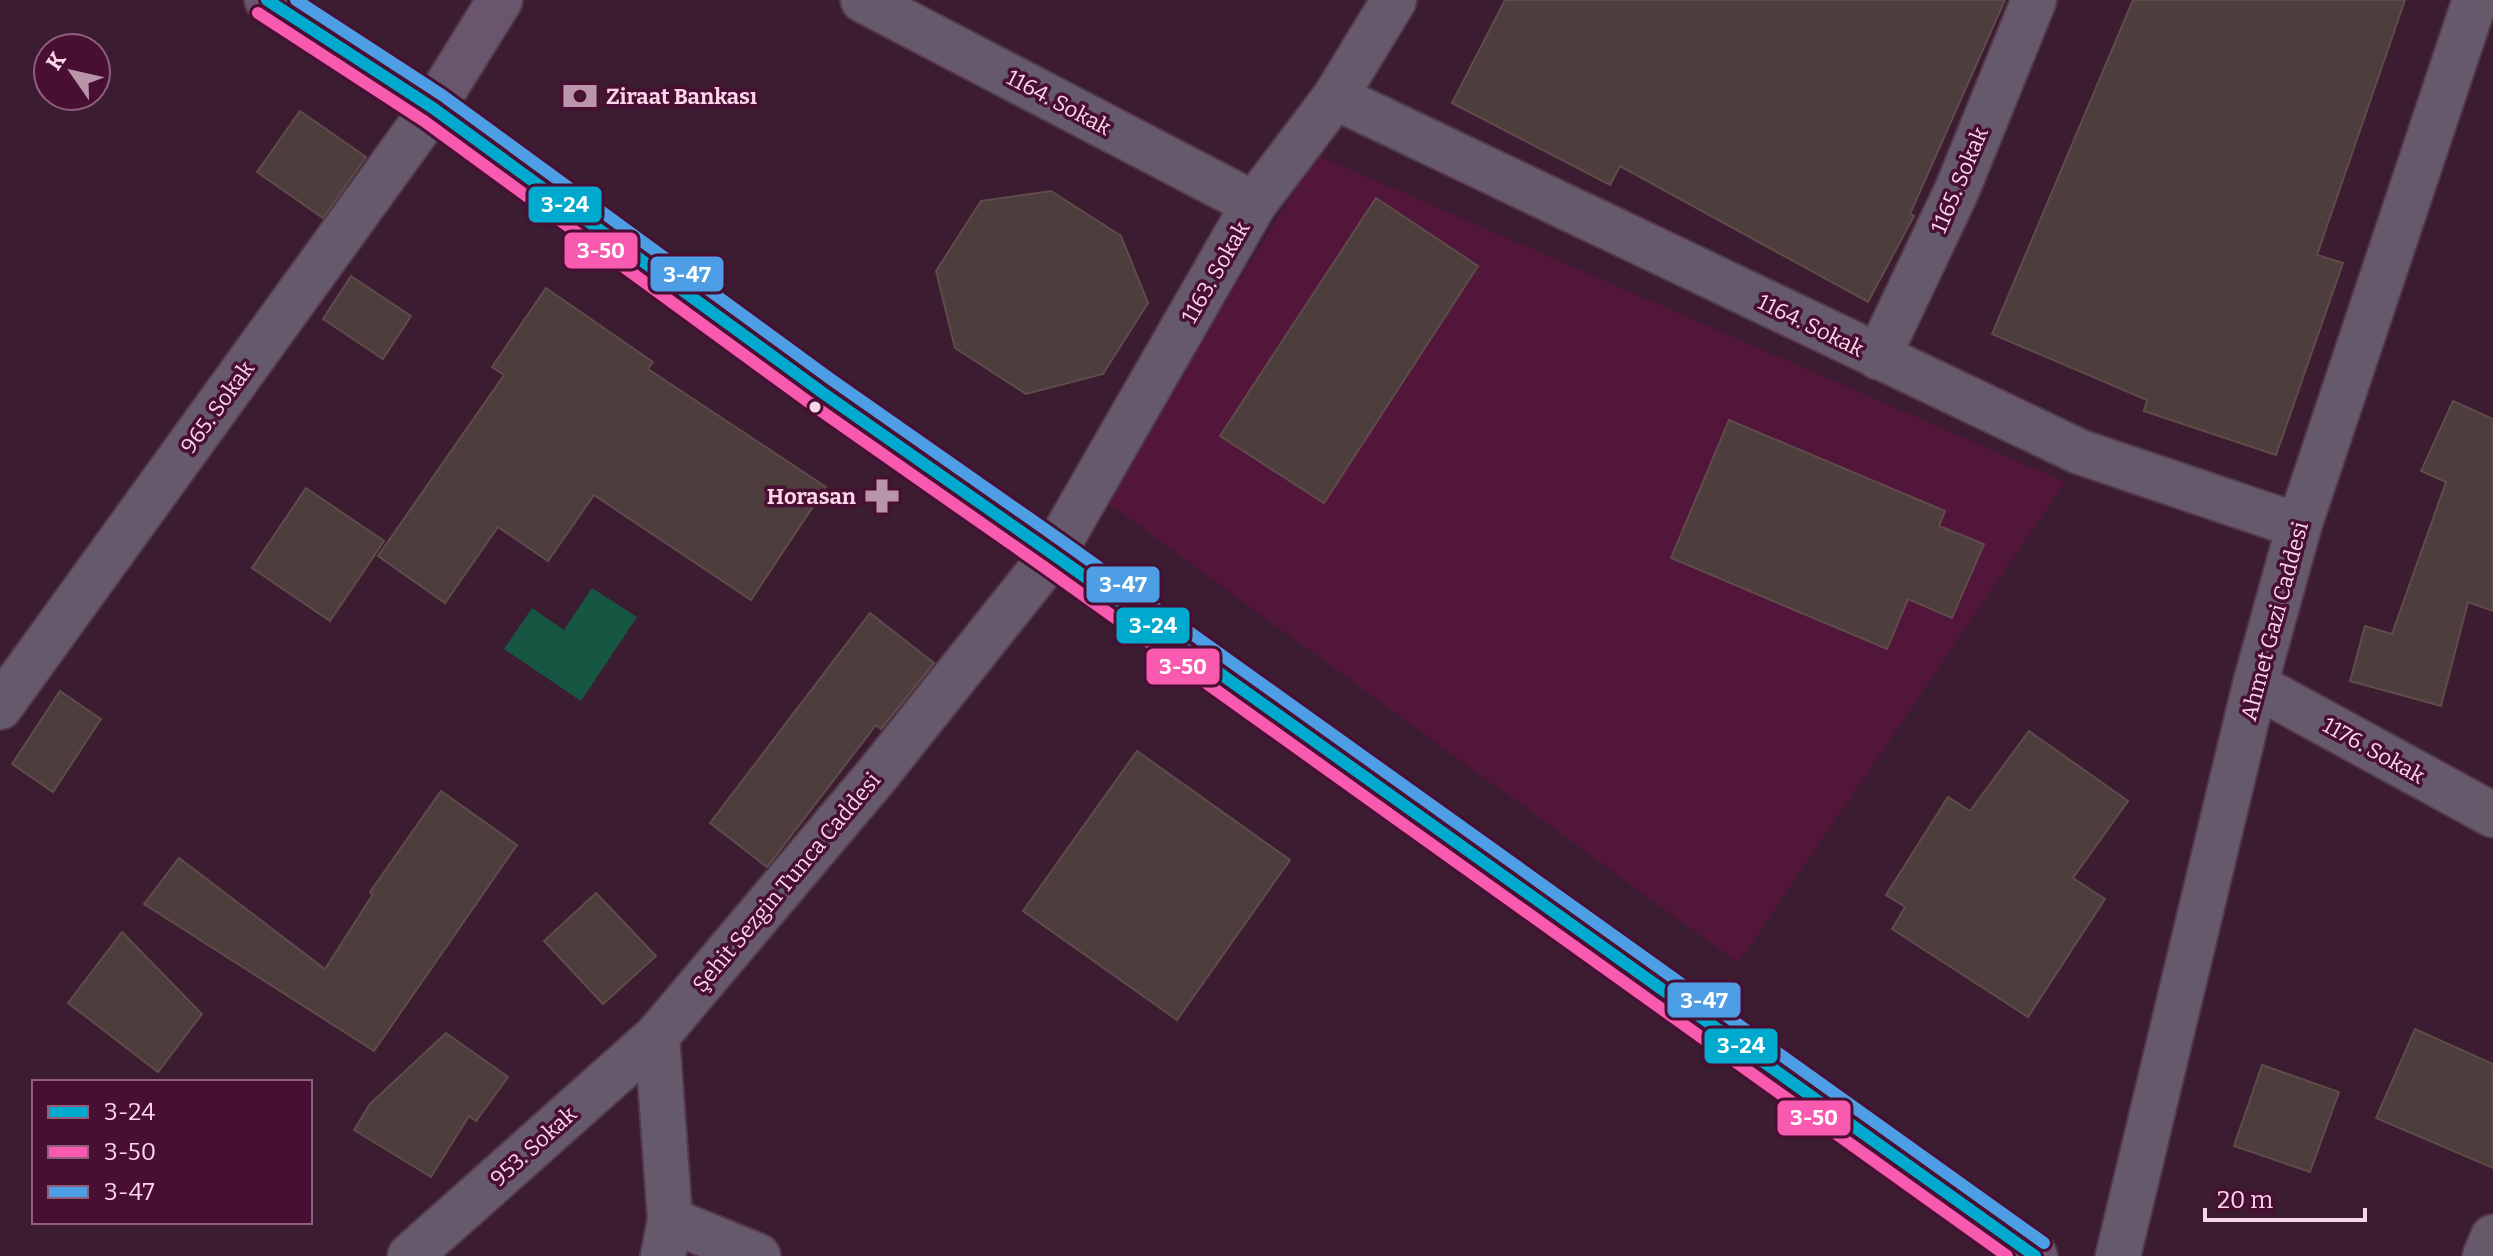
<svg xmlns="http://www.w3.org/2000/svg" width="2493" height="1256" viewBox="0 0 2493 1256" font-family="Bitter,serif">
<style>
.built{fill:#52163b}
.water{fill:#175643}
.building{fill:#4d3d3d;stroke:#5f4c4a;stroke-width:2}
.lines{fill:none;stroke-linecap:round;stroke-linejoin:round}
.minor-casing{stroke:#533949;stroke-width:48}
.major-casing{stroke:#533949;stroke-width:48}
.minor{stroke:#66596c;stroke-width:44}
.major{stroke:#69566c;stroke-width:44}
.bus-1-casing{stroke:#480f33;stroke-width:18}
.bus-2-casing{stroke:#480f33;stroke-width:18}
.bus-3-casing{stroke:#480f33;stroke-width:18}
.bus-1{stroke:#00a9ce;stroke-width:12}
.bus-2{stroke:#f75aaf;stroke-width:12}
.bus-3{stroke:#4d9ee5;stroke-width:12}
.bus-dot{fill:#fbd6e9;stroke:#480f33;stroke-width:3}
.labels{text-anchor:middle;stroke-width:7;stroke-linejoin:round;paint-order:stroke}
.poi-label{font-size:22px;font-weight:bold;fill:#fbd6e9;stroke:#480f33;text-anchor:start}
.street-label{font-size:22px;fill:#fbd6e9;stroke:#480f33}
.line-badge{stroke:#480f33;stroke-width:3}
.badge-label{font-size:22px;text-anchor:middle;font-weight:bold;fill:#fff}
</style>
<rect width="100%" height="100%" fill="#3b1c30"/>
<path class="built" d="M 1317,155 L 2065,482 L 1738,963 L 1102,499 Z"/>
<path class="water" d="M 592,588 L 637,617 L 581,701 L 504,649 L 532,608 L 564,630 Z"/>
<g class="building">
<path d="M 1505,0 L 2005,0 L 1910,214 L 1914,216 L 1868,302 L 1620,166 L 1610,185 L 1452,103 Z"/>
<path d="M 2133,0 L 2405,0 L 2317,255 L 2343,263 L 2276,455 L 2144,411 L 2147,400 L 1992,334 Z"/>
<path d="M 300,111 L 366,157 L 323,218 L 257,172 Z"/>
<path d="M 1051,191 L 1121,236 L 1148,303 L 1103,374 L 1026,394 L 955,348 L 936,271 L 981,201 Z"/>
<path d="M 1376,198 L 1478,266 L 1324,503 L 1220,436 Z"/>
<path d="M 351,276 L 411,316 L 383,359 L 323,319 Z"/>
<path d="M 546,288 L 653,362 L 648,369 L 826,487 L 751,600 L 594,495 L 548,561 L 498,527 L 445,603 L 378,556 L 504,375 L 492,367 Z"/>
<path d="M 2453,401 L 2493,419 L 2493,611 L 2468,602 L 2441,706 L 2350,681 L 2365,626 L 2392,634 L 2446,482 L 2421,471 Z"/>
<path d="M 1729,420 L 1945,511 L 1939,526 L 1984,544 L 1952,618 L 1908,599 L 1887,649 L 1671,558 Z"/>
<path d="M 306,488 L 384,541 L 330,621 L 252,568 Z"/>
<path d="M 870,613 L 934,663 L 881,729 L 876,725 L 767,867 L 710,823 Z"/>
<path d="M 60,691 L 101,719 L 53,792 L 12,764 Z"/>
<path d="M 2029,731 L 2128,801 L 2073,878 L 2105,899 L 2028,1017 L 1892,929 L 1905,907 L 1886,895 L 1948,797 L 1970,811 Z"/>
<path d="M 1137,751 L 1290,860 L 1177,1020 L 1023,911 Z"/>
<path d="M 441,791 L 517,845 L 374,1051 L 144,904 L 179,858 L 325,969 L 373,894 L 370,892 Z"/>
<path d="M 596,893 L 656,956 L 603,1004 L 544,941 Z"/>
<path d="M 122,932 L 202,1014 L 158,1072 L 68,1003 Z"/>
<path d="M 2415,1029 L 2493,1064 L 2493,1168 L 2376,1118 Z"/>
<path d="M 446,1033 L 508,1077 L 476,1121 L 469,1116 L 431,1177 L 354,1130 L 370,1104 Z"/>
<path d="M 2262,1065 L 2339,1092 L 2310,1172 L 2234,1146 Z"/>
</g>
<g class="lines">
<g class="minor-casing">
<g id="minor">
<path d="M 863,0 L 1254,204"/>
<path d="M 1335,97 L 2080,452 L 2299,526"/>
<path d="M 1878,357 L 1957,190 L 2034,0"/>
<path d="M 2255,685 L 2493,815"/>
<path d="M 0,707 L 433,108"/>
<path d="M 670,1220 L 758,1256"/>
<path d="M 410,1256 L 657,1036"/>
<path d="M 663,1256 L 670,1220 L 657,1036 L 877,775 L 1053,554 L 1254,204 L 1335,97 L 1394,0"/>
<path d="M 2118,1256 L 2255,685 L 2299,526 L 2475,0"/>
<path d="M 2485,1256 L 2493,1237"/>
</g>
</g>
<g class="major-casing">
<g id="major">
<path d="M 267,0 L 433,108 L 823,393 L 1053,554 L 2035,1256"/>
<path d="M 433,108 L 500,0"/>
</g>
</g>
<use href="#minor" class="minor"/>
<use href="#major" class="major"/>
<g class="bus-1-casing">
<path id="bus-1" d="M 267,0 L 433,108 L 823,393 L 1053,554 L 2035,1256"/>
</g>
<g class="bus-2-casing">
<path id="bus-2" d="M 258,13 L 424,121 L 814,406 L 1044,567 L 2007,1256"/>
</g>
<g class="bus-3-casing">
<path id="bus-3" d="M 296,0 L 442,95 L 832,380 L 1062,541 L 2044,1243"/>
</g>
<use href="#bus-1" class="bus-1"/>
<use href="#bus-2" class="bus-2"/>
<use href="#bus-3" class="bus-3"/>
</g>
<defs>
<g id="bank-bare" transform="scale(2.76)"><path d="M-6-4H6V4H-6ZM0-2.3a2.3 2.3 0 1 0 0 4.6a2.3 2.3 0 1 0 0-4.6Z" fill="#b895a8" stroke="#480f33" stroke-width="2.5" paint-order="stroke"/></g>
<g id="pharmacy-bare" transform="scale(2.76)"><path d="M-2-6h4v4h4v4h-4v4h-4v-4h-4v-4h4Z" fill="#b895a8" stroke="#480f33" stroke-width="2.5" paint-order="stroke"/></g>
</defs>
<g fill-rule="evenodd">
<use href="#bank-bare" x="580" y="96"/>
<use href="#pharmacy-bare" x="882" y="496"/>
</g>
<circle class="bus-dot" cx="815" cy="407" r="7"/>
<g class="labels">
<g class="poi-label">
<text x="606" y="104">Ziraat Bankası</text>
<text x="856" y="504" text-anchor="end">Horasan</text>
</g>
<g class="street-label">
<text transform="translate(1059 102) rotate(28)" y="8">1164. Sokak</text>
<text transform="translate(1959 180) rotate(-67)" y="8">1165. Sokak</text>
<text transform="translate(1215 272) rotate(-60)" y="8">1163. Sokak</text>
<text transform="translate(1811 325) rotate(26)" y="8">1164. Sokak</text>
<text transform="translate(217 407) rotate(-54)" y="8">965. Sokak</text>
<text transform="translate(2274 621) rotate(-75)" y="8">Ahmet Gazi Caddesi</text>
<text transform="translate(2374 750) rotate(29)" y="8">1176. Sokak</text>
<text transform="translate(786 882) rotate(-50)" y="8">Şehit Sezgin Tunca Caddesi</text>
<text transform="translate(533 1146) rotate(-42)" y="8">953. Sokak</text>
</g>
</g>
<g class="line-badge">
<rect x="527" y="185" width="76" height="39" rx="8" fill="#00a9ce"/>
<rect x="563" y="231" width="76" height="39" rx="8" fill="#f75aaf"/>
<rect x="649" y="255" width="76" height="38" rx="8" fill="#4d9ee5"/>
<rect x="1085" y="565" width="76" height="39" rx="8" fill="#4d9ee5"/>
<rect x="1115" y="606" width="76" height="39" rx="8" fill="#00a9ce"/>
<rect x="1145" y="647" width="76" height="39" rx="8" fill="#f75aaf"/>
<rect x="1666" y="981" width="76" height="38" rx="8" fill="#4d9ee5"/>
<rect x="1703" y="1027" width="76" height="38" rx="8" fill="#00a9ce"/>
<rect x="1776" y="1099" width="76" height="38" rx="8" fill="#f75aaf"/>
</g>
<g class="badge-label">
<text x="565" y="212">3-24</text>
<text x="601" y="258">3-50</text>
<text x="687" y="282">3-47</text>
<text x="1123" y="592">3-47</text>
<text x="1153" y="633">3-24</text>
<text x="1183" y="674">3-50</text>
<text x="1704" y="1008">3-47</text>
<text x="1741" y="1053">3-24</text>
<text x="1814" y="1125">3-50</text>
</g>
<rect x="32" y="1080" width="280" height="144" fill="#480f33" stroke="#905f7c" stroke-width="2"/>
<rect x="48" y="1106" width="40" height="12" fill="#00a9ce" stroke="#905f7c" stroke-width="2"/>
<text x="104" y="1120" font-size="24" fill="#fbd6e9">3-24</text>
<rect x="48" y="1146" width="40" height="12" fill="#f75aaf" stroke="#905f7c" stroke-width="2"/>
<text x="104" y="1160" font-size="24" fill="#fbd6e9">3-50</text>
<rect x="48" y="1186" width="40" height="12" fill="#4d9ee5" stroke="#905f7c" stroke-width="2"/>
<text x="104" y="1200" font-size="24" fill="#fbd6e9">3-47</text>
<g transform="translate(72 72) rotate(304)"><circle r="38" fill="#480f33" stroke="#905f7c" stroke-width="2"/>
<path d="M0-6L14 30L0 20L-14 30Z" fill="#b895a8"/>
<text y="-12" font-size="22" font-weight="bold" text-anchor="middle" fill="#fbd6e9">K</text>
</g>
<path d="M2205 1208v12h160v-12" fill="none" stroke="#fbd6e9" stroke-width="4"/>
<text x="2217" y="1208" font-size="24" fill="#fbd6e9" stroke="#480f33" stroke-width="6" paint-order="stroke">20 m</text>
</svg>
